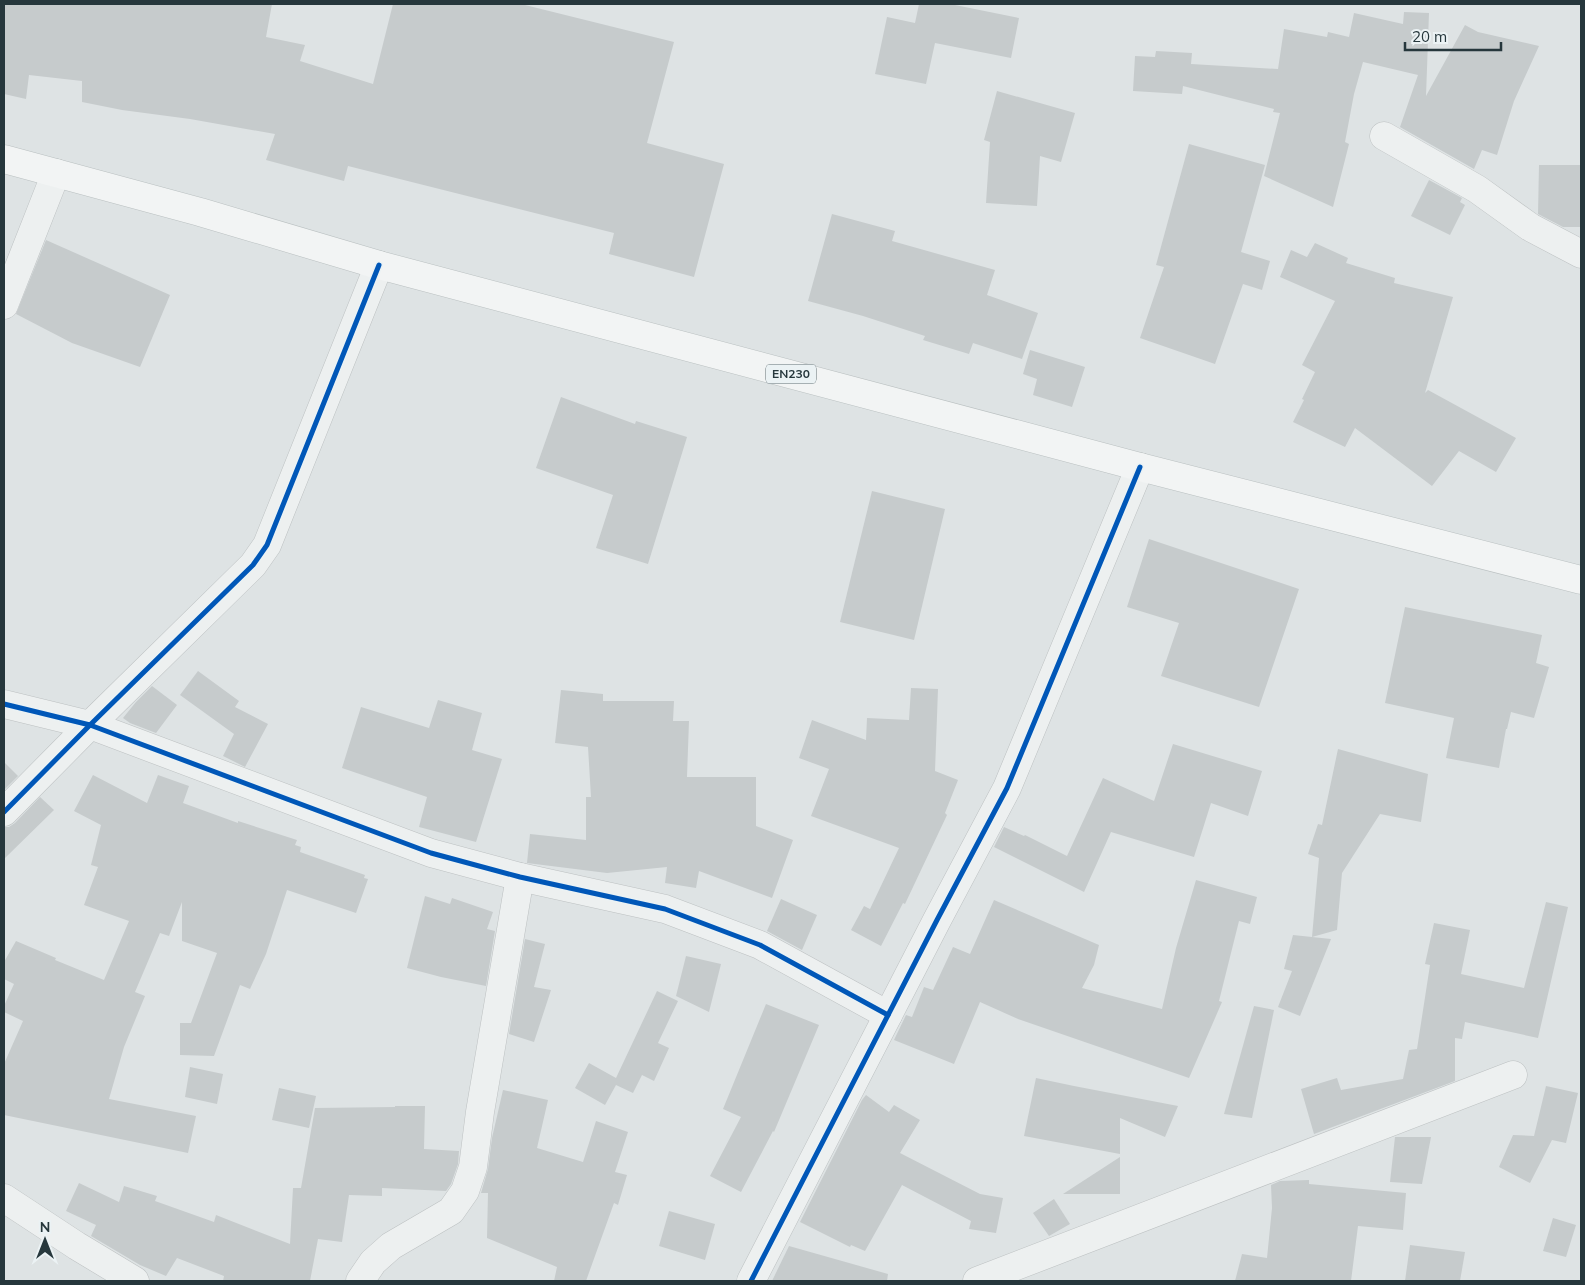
<svg xmlns="http://www.w3.org/2000/svg" width="1585" height="1285" viewBox="0 0 1585 1285" font-family="Mulish,sans-serif">
<style>
.building{fill:#c6cbcc}
.lines{fill:none;stroke-linecap:round;stroke-linejoin:round}
.minor-casing{stroke:#bdc1c2;stroke-width:29}
.primary-casing{stroke:#bac0c1;stroke-width:29}
.minor{stroke:#edf0f0;stroke-width:28}
.primary{stroke:#f2f4f4;stroke-width:28}
.cycleway-casing{stroke:#ebf2f4;stroke-width:8}
.cycleway{stroke:#0057b8;stroke-width:5}
.labels{text-anchor:middle;stroke-width:4.5;stroke-linejoin:round;paint-order:stroke}
.shield{fill:#ebf2f4;stroke:#616f73;stroke-width:1}
.shield-label{font-size:12px;font-weight:bold;fill:#26373c}
</style>
<rect width="100%" height="100%" fill="#dee3e4"/>
<g class="building">
<path d="M 4,4 L 272,4 L 266,37 L 305,45 L 300,61 L 373,84 L 393,4 L 521,4 L 674,42 L 647,143 L 724,164 L 694,277 L 609,254 L 614,233 L 348,166 L 344,181 L 266,160 L 275,134 L 190,119 L 122,110 L 82,102 L 82,81 L 29,75 L 26,99 L 4,94 Z"/>
<path d="M 919,4 L 950,4 L 1019,18 L 1011,58 L 935,43 L 926,84 L 875,74 L 887,17 L 915,23 Z"/>
<path d="M 1404,12 L 1429,13 L 1426,96 L 1465,25 L 1478,32 L 1539,46 L 1514,101 L 1497,155 L 1482,150 L 1474,169 L 1400,127 L 1418,75 L 1363,62 L 1354,94 L 1345,142 L 1349,144 L 1333,207 L 1264,176 L 1280,113 L 1273,112 L 1274,109 L 1183,86 L 1182,94 L 1133,91 L 1135,56 L 1155,57 L 1156,51 L 1192,53 L 1191,64 L 1278,69 L 1284,29 L 1327,37 L 1328,32 L 1349,37 L 1354,13 L 1403,24 Z"/>
<path d="M 997,91 L 1075,113 L 1061,162 L 1040,156 L 1037,206 L 986,203 L 990,142 L 984,140 Z"/>
<path d="M 1189,144 L 1265,165 L 1241,252 L 1270,261 L 1262,290 L 1243,284 L 1215,364 L 1140,338 L 1164,267 L 1156,265 Z"/>
<path d="M 1539,165 L 1581,165 L 1581,227 L 1563,227 L 1538,214 Z"/>
<path d="M 1429,180 L 1462,198 L 1460,202 L 1465,205 L 1450,235 L 1411,216 Z"/>
<path d="M 832,214 L 895,231 L 892,241 L 995,270 L 987,295 L 1038,313 L 1022,359 L 973,343 L 969,354 L 923,340 L 925,336 L 863,316 L 808,301 Z"/>
<path d="M 46,240 L 170,295 L 140,367 L 72,343 L 16,314 Z"/>
<path d="M 1315,243 L 1348,258 L 1346,263 L 1395,278 L 1394,283 L 1453,297 L 1425,393 L 1428,390 L 1516,438 L 1496,472 L 1459,451 L 1432,486 L 1355,428 L 1345,447 L 1293,422 L 1304,400 L 1302,399 L 1315,372 L 1302,365 L 1335,301 L 1280,277 L 1291,250 L 1307,257 Z"/>
<path d="M 1030,350 L 1085,367 L 1072,407 L 1033,395 L 1037,379 L 1023,374 Z"/>
<path d="M 561,397 L 635,424 L 636,421 L 687,437 L 648,564 L 596,548 L 613,495 L 536,468 Z"/>
<path d="M 872,491 L 945,509 L 914,640 L 840,622 Z"/>
<path d="M 1149,539 L 1299,589 L 1259,707 L 1161,676 L 1179,623 L 1127,607 Z"/>
<path d="M 1405,607 L 1542,635 L 1536,663 L 1549,667 L 1534,718 L 1511,712 L 1507,729 L 1506,729 L 1499,768 L 1446,758 L 1454,718 L 1385,703 Z"/>
<path d="M 198,671 L 239,701 L 235,707 L 268,724 L 245,767 L 223,756 L 234,734 L 180,695 Z"/>
<path d="M 152,686 L 177,705 L 156,733 L 130,723 L 123,718 L 136,702 Z"/>
<path d="M 911,688 L 938,689 L 935,771 L 958,780 L 945,813 L 947,815 L 905,904 L 903,903 L 881,946 L 851,930 L 864,906 L 870,909 L 899,848 L 811,816 L 829,769 L 799,758 L 812,720 L 866,740 L 867,718 L 909,720 Z"/>
<path d="M 561,690 L 603,694 L 603,701 L 674,701 L 673,721 L 689,721 L 687,777 L 756,777 L 756,826 L 793,840 L 772,898 L 699,871 L 696,888 L 665,883 L 667,867 L 607,873 L 527,863 L 530,834 L 586,840 L 586,797 L 591,797 L 588,747 L 555,743 Z"/>
<path d="M 438,700 L 482,713 L 472,750 L 502,759 L 476,842 L 419,827 L 427,797 L 342,768 L 361,707 L 429,728 Z"/>
<path d="M 1173,744 L 1262,771 L 1248,816 L 1211,803 L 1194,857 L 1111,832 L 1084,892 L 994,847 L 1004,827 L 1024,836 L 1025,835 L 1067,856 L 1103,778 L 1154,801 Z"/>
<path d="M 1338,749 L 1428,774 L 1421,822 L 1380,814 L 1342,873 L 1337,930 L 1312,937 L 1319,858 L 1308,854 L 1318,824 L 1322,825 Z"/>
<path d="M 4,762 L 18,776 L 4,790 Z"/>
<path d="M 93,775 L 147,803 L 158,775 L 189,786 L 183,803 L 238,823 L 238,821 L 297,840 L 295,845 L 301,847 L 300,852 L 365,875 L 364,878 L 368,879 L 356,913 L 287,890 L 266,954 L 250,989 L 240,985 L 214,1056 L 180,1055 L 180,1023 L 191,1023 L 217,953 L 182,941 L 182,902 L 169,936 L 160,933 L 135,992 L 145,996 L 124,1047 L 109,1099 L 196,1116 L 188,1153 L 4,1115 L 4,1064 L 23,1021 L 4,1012 L 4,1006 L 14,984 L 4,979 L 4,962 L 16,941 L 56,958 L 55,960 L 104,980 L 129,921 L 84,905 L 98,867 L 91,865 L 101,825 L 74,811 Z"/>
<path d="M 40,797 L 54,810 L 4,859 L 4,827 L 9,827 L 15,823 Z"/>
<path d="M 1196,880 L 1257,897 L 1250,924 L 1239,921 L 1219,1001 L 1222,1002 L 1189,1078 L 1018,1019 L 980,1002 L 954,1064 L 894,1040 L 906,1015 L 912,1017 L 924,987 L 933,990 L 953,947 L 970,954 L 994,900 L 1099,945 L 1094,965 L 1082,988 L 1162,1009 L 1176,948 Z"/>
<path d="M 425,896 L 450,904 L 452,898 L 493,912 L 487,929 L 495,931 L 486,986 L 441,977 L 407,968 Z"/>
<path d="M 781,899 L 817,915 L 802,950 L 767,931 Z"/>
<path d="M 1546,902 L 1568,907 L 1538,1038 L 1465,1022 L 1462,1039 L 1455,1038 L 1455,1081 L 1314,1134 L 1301,1089 L 1337,1078 L 1341,1090 L 1403,1079 L 1409,1050 L 1417,1049 L 1430,965 L 1425,964 L 1434,923 L 1470,930 L 1461,974 L 1524,988 Z"/>
<path d="M 1293,935 L 1331,939 L 1300,1016 L 1278,1007 L 1292,971 L 1284,969 Z"/>
<path d="M 525,939 L 545,944 L 534,987 L 551,990 L 534,1042 L 509,1034 Z"/>
<path d="M 686,956 L 721,964 L 709,1012 L 676,996 Z"/>
<path d="M 657,991 L 678,1001 L 658,1043 L 669,1048 L 654,1081 L 642,1075 L 633,1093 L 616,1085 L 605,1105 L 575,1088 L 589,1063 L 616,1078 Z"/>
<path d="M 766,1004 L 819,1025 L 774,1132 L 773,1131 L 741,1192 L 710,1176 L 741,1117 L 723,1109 Z"/>
<path d="M 1254,1006 L 1274,1010 L 1252,1118 L 1224,1114 Z"/>
<path d="M 190,1067 L 223,1074 L 217,1104 L 185,1097 Z"/>
<path d="M 1036,1078 L 1074,1086 L 1178,1106 L 1165,1137 L 1120,1118 L 1120,1154 L 1024,1136 Z"/>
<path d="M 1546,1086 L 1578,1093 L 1566,1143 L 1552,1140 L 1530,1183 L 1499,1167 L 1513,1135 L 1534,1136 Z"/>
<path d="M 279,1088 L 316,1096 L 309,1128 L 272,1120 Z"/>
<path d="M 503,1090 L 548,1100 L 537,1148 L 583,1162 L 596,1121 L 628,1132 L 615,1172 L 627,1175 L 618,1205 L 614,1203 L 586,1281 L 554,1281 L 557,1267 L 487,1238 L 488,1193 L 481,1193 L 488,1169 L 492,1138 Z"/>
<path d="M 866,1095 L 889,1112 L 894,1105 L 920,1120 L 900,1153 L 980,1194 L 1003,1198 L 996,1233 L 969,1229 L 971,1221 L 902,1185 L 865,1251 L 851,1245 L 850,1247 L 800,1222 L 862,1100 Z"/>
<path d="M 395,1106 L 425,1106 L 424,1149 L 459,1151 L 458,1164 L 451,1184 L 446,1191 L 382,1188 L 382,1196 L 349,1195 L 342,1242 L 318,1239 L 310,1281 L 223,1281 L 224,1276 L 177,1258 L 166,1276 L 140,1265 L 91,1236 L 96,1225 L 66,1211 L 79,1183 L 119,1202 L 124,1186 L 157,1196 L 155,1201 L 214,1222 L 216,1215 L 290,1244 L 293,1188 L 301,1188 L 315,1108 L 395,1107 Z"/>
<path d="M 1395,1137 L 1431,1137 L 1422,1184 L 1390,1182 Z"/>
<path d="M 1120,1157 L 1120,1194 L 1063,1194 Z"/>
<path d="M 1309,1180 L 1309,1184 L 1406,1193 L 1403,1230 L 1358,1226 L 1351,1281 L 1235,1281 L 1242,1254 L 1267,1258 L 1272,1208 L 1271,1185 L 1280,1181 Z"/>
<path d="M 1054,1199 L 1070,1224 L 1049,1236 L 1033,1213 Z"/>
<path d="M 669,1211 L 715,1224 L 705,1260 L 659,1246 Z"/>
<path d="M 1553,1218 L 1576,1225 L 1566,1257 L 1543,1251 Z"/>
<path d="M 1410,1245 L 1465,1252 L 1460,1281 L 1405,1281 Z"/>
<path d="M 789,1246 L 888,1274 L 887,1281 L 772,1281 Z"/>
</g>
<g class="lines">
<g class="minor-casing">
<g id="minor">
<path d="M 1384,136 L 1477,189 L 1530,227 L 1581,254"/>
<path d="M 4,305 L 56,173"/>
<path d="M 4,704 L 90,725 L 431,853 L 520,877 L 665,909 L 760,945 L 888,1015"/>
<path d="M 4,812 L 90,725 L 253,565 L 267,545 L 379,265"/>
<path d="M 4,1198 L 77,1246 L 135,1281"/>
<path d="M 360,1281 L 373,1262 L 391,1246 L 451,1211 L 465,1191 L 473,1167 L 480,1112 L 520,877"/>
<path d="M 751,1281 L 937,920 L 1007,788 L 1140,467"/>
<path d="M 977,1281 L 1513,1075"/>
</g>
</g>
<g class="primary-casing">
<path id="primary" d="M 4,159 L 200,212 L 379,265 L 1140,467 L 1581,580"/>
</g>
<use href="#minor" class="minor"/>
<use href="#primary" class="primary"/>
<g class="cycleway-casing">
<g id="cycleway">
<path d="M 4,704 L 90,725 L 431,853 L 520,877 L 665,909 L 760,945 L 888,1015"/>
<path d="M 4,812 L 90,725 L 253,565 L 267,545 L 379,265"/>
<path d="M 751,1281 L 937,920 L 1007,788 L 1140,467"/>
</g>
</g>
<use href="#cycleway" class="cycleway"/>
</g>
<g class="labels">
<rect class="shield" x="766" y="364.5" width="50" height="19" rx="4"/>
<g class="shield-label">
<text x="791" y="378">EN230</text>
</g>
</g>
<rect width="1585" height="1285" fill="none" stroke="#26373c" stroke-width="10"/>
<g transform="translate(45 1240)" stroke="#ebf2f4" stroke-width="4" paint-order="stroke">
<path d="M0-4L9 19L0 12L-9 19Z" fill="#26373c"/>
<text y="-8" font-size="14" font-weight="bold" text-anchor="middle" fill="#26373c">N</text>
</g>
<path d="M1405 42v8h96v-8" fill="none" stroke="#26373c" stroke-width="2.5"/>
<text x="1412" y="42" font-size="15" fill="#26373c" stroke="#ebf2f4" stroke-width="4" paint-order="stroke">20 m</text>
</svg>
